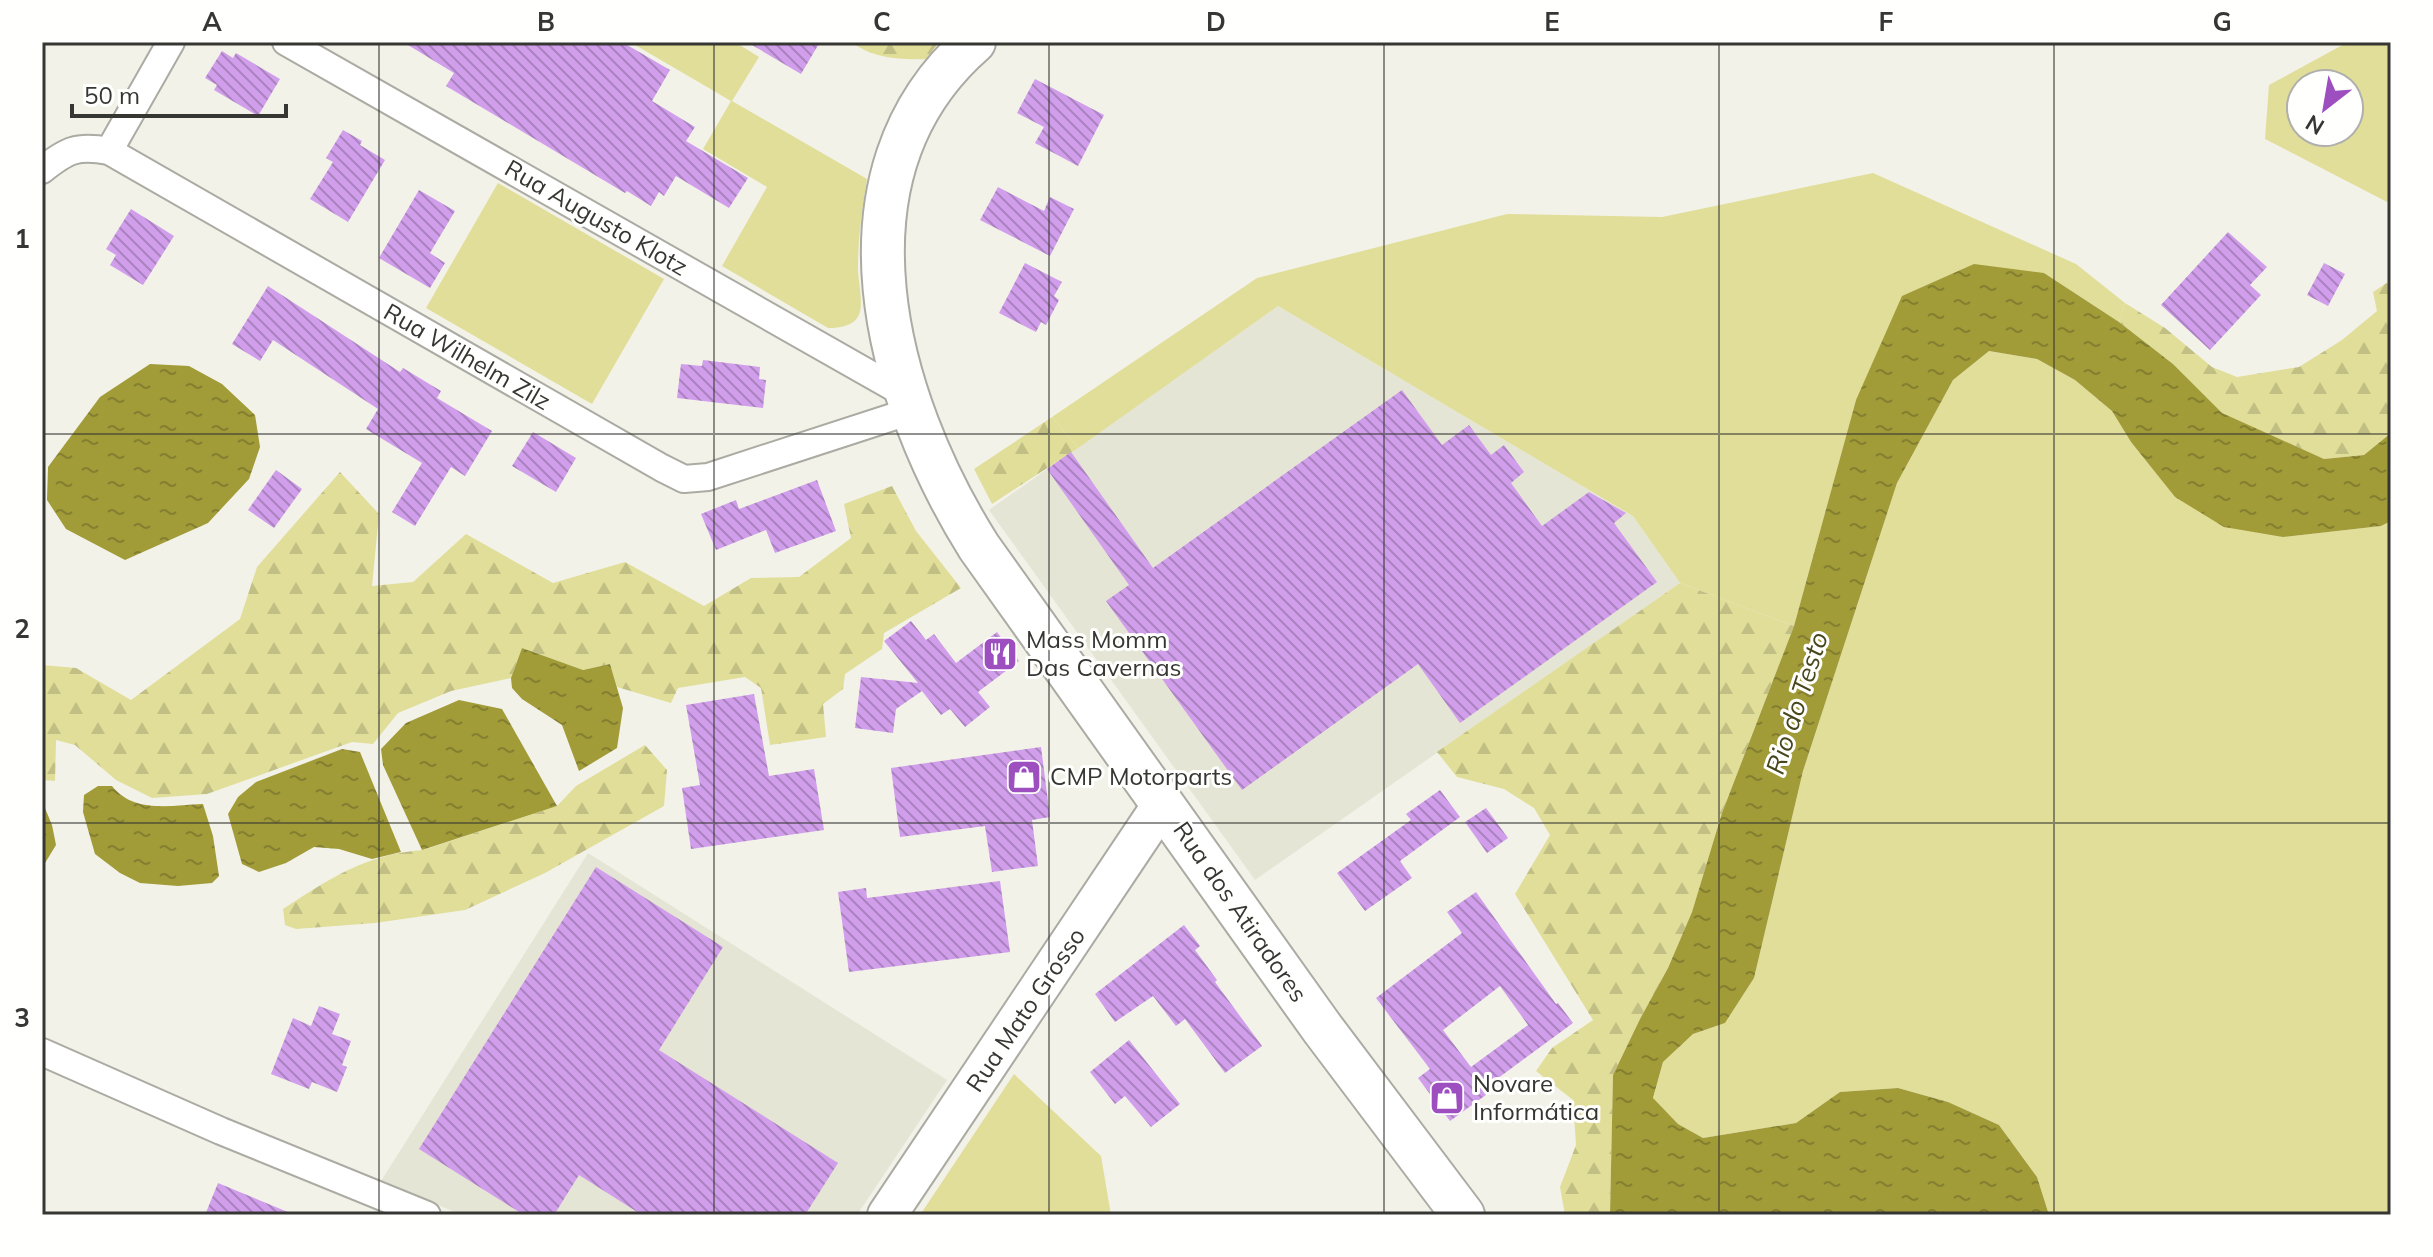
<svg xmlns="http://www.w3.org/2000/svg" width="2433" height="1257" viewBox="0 0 2433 1257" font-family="Mulish,sans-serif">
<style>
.built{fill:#e5e5d5}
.green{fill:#e1de99;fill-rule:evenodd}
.forest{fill:url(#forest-firs)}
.water{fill:url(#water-ripples)}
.building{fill:url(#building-back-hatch);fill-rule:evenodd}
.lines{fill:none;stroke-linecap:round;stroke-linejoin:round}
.street-casing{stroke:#ababa3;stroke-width:30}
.secondary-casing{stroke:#ababa3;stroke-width:42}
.primary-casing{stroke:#ababa3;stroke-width:46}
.street{stroke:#fff;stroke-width:26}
.secondary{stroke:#fff;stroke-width:38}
.primary{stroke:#fff;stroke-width:42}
.grid{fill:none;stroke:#363633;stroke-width:2;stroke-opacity:0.55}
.labels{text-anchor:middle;stroke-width:6;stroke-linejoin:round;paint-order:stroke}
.street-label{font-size:24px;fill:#363633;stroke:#fffffe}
.poi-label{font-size:24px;fill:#363633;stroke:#fffffe;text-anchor:start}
.water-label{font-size:26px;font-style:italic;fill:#48461d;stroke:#fffffe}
.neatline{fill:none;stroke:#363633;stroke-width:3}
.grid-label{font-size:26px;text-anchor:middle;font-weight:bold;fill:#363633}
</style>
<defs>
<pattern id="forest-firs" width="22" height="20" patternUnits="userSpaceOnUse" patternTransform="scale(2)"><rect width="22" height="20" fill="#e1de99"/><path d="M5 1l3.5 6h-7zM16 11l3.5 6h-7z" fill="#c2bf84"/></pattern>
<pattern id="water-ripples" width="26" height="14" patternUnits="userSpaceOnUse" patternTransform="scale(2)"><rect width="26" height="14" fill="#a19b38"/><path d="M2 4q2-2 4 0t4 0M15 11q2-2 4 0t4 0" fill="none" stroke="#847f30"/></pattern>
<pattern id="building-back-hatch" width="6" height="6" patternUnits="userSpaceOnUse" patternTransform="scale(2)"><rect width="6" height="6" fill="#d19eeb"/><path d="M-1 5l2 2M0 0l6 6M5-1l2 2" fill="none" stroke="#aa82bf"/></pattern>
</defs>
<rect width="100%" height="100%" fill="#f2f2e9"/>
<g class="built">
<path d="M 1278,306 L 1633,516 L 1680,583 L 1255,880 L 989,510 Z"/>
<path d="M 588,853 L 947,1080 L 857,1215 L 462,1215 L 381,1181 Z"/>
</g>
<g class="green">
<path d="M 630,42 L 735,42 L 759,57 L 732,101 L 867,179 C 862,209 858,237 858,268 C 858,281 863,299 860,312 C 856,326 840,328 828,328 L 722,266 L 767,187 L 703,149 L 731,101 Z"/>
<path d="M 2348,42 L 2391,42 L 2391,204 L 2265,139 L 2269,85 ZM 2349,84 L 2349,132 L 2301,132 L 2301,84 Z"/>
<path d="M 1873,173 L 2076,264 L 2125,303 L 2119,322 L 2044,273 L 1856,400 L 1794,626 L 1680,583 L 1633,516 L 1278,306 L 1078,448 L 1052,417 L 1257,278 L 1507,214 L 1662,217 Z"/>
<path d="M 498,183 L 664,279 L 592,404 L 426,308 Z"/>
<path d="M 1989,351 L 2037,359 L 2075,380 L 2112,411 L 2131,442 L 2175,497 L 2283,537 L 2381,526 L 2391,521 L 2391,1215 L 2049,1215 L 2037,1177 L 1999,1125 L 1948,1102 L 1898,1088 L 1840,1092 L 1796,1123 L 1703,1138 L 1678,1124 L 1653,1099 L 1663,1062 L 1693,1034 L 1725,1023 L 1754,978 L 1803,771 L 1897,483 L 1953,380 Z"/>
<path d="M 1014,1074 L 1101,1156 L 1111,1215 L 920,1215 Z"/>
</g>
<g class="forest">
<path d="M 852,42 L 939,42 L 926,59 C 900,60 871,58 852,42 Z"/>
<path d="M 2391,280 L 2391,433 L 2364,455 L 2324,459 L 2221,413 L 2173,364 L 2119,322 L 2125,303 L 2165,328 L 2212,367 L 2237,377 L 2299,367 L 2342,340 L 2377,311 L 2373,292 Z"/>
<path d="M 1052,417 L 1078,448 L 992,504 L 974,469 Z"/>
<path d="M 340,472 L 379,514 L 372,586 L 413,582 L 466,534 L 553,583 L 625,562 L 704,606 L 751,578 L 799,577 L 851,538 L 844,504 L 892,486 L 916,531 L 961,588 L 884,633 L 882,649 L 845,674 L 843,689 L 823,704 L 826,737 L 770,745 L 761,688 L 745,677 L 678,688 L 671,703 L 617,687 L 610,664 L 583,670 L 522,648 L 511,678 L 451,691 L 398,713 L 373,744 L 352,742 L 207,794 L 152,798 L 116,780 L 75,745 L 56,740 L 55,781 L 42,780 L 42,665 L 76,668 L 131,700 L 240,619 L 257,567 Z"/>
<path d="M 1680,583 L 1794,626 L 1722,813 L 1692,912 L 1668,968 L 1640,1019 L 1613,1075 L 1610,1215 L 1565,1215 L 1560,1187 L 1576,1145 L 1573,1100 L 1536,1071 L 1552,1048 L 1593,1020 L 1515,894 L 1550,835 L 1534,808 L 1504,789 L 1457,777 L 1437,752 Z"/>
<path d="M 645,745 L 667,770 L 664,806 L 545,873 L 465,910 L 375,923 L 296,929 L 285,925 L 283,909 C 329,879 366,854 423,850 L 557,806 L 576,786 Z"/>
</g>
<g class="water">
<path d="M 1974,264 L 2044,273 L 2119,322 L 2173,364 L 2222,413 L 2324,459 L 2364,455 L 2391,433 L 2391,521 L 2381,526 L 2283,537 L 2224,527 L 2175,497 L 2131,442 L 2112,411 L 2075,380 L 2037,359 L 1989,351 L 1953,380 L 1897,483 L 1803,771 L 1754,978 L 1725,1023 L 1693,1034 L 1663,1062 L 1653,1098 L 1678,1124 L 1703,1138 L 1796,1123 L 1840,1092 L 1898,1088 L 1948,1102 L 1999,1125 L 2037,1177 L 2049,1215 L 1610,1215 L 1613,1075 L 1640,1019 L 1668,968 L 1692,912 L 1722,813 L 1794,626 L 1856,400 L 1902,296 Z"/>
<path d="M 150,364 L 189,366 L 222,384 L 255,415 L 260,447 L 249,479 L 208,523 L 125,560 L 66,529 L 47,500 L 48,467 L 100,397 Z"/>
<path d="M 522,648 L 583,670 L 610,664 L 623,708 L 617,748 L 579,771 L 562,725 L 522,699 L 512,688 L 511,678 Z"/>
<path d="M 459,700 L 502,709 L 557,806 L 422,850 L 383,765 L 381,749 L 406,723 Z"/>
<path d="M 342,749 L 360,752 L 401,852 L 372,859 L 339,849 L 314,847 L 286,863 L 259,872 L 242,864 L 228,814 L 238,797 L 256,782 Z"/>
<path d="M 98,786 L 112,786 C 134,814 171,805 203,804 L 213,836 L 219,876 L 212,883 L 178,886 L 140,883 L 120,873 L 95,854 L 83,812 L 84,795 Z"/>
<path d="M 42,801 L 52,825 L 56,845 L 42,868 Z"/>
</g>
<g class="building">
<path d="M 403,42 L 622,42 L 670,70 L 652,101 L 695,127 L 686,141 L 748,178 L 729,208 L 676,176 L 664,196 L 659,192 L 651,206 L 627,191 L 625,193 L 446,86 L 454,73 Z"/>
<path d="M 747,42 L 820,42 L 801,74 Z"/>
<path d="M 222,51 L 233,58 L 236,53 L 280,79 L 258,116 L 214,90 L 217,85 L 205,78 Z"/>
<path d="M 1035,79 L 1104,115 L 1078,166 L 1035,143 L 1044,127 L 1017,113 Z"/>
<path d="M 343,130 L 362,141 L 360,145 L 385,160 L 348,222 L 310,199 L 333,162 L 326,158 Z"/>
<path d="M 998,187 L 1044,211 L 1050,197 L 1074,209 L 1050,256 L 980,220 Z"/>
<path d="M 419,190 L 455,211 L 430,253 L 445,263 L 430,288 L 379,258 Z"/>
<path d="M 131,209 L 174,236 L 143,285 L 110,265 L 116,255 L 106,249 Z"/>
<path d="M 2228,232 L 2267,267 L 2250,285 L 2261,295 L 2210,350 L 2161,305 Z"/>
<path d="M 1025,263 L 1062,282 L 1054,296 L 1059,300 L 1046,325 L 1041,322 L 1036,332 L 999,313 Z"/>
<path d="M 2324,263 L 2345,274 L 2328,306 L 2307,295 Z"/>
<path d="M 268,286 L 400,372 L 403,368 L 441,391 L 437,398 L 492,431 L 465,476 L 451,467 L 415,526 L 392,512 L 422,463 L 366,429 L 378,409 L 273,340 L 260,361 L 232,344 Z"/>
<path d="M 703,360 L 760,367 L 759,379 L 766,380 L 763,408 L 677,398 L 681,364 L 702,366 Z"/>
<path d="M 1402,390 L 1442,445 L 1469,425 L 1491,455 L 1504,445 L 1524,472 L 1511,483 L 1542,526 L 1589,492 L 1626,513 L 1614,523 L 1657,582 L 1460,723 L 1418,664 L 1242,790 L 1106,601 L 1129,585 L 1047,469 L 1071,452 L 1153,568 Z"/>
<path d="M 533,432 L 576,458 L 556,492 L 512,466 Z"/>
<path d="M 276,470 L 302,489 L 274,528 L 248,510 Z"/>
<path d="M 817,480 L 836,531 L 775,553 L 766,530 L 716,550 L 701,514 L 736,500 L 739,509 Z"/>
<path d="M 911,621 L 926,640 L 934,634 L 956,663 L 997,632 L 1019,661 L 978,692 L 990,707 L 965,727 L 950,709 L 941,715 L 922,691 L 896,709 L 893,733 L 855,728 L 861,677 L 918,683 L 884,641 Z"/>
<path d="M 754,694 L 769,776 L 814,769 L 824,830 L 691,849 L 682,788 L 700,785 L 686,705 Z"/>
<path d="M 1041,747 L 1050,817 L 1032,820 L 1038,866 L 992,872 L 985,826 L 900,837 L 891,768 Z"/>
<path d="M 1440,790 L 1460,817 L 1400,861 L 1412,878 L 1365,911 L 1337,873 L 1411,820 L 1406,814 Z"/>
<path d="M 1486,808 L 1508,838 L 1487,853 L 1465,822 Z"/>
<path d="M 596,867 L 723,947 L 659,1050 L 838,1163 L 805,1215 L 642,1215 L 579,1175 L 554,1215 L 524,1215 L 419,1149 Z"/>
<path d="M 1000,881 L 1010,952 L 849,972 L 838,892 L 866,888 L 867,898 Z"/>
<path d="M 1476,892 L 1556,1004 L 1558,1003 L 1573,1023 L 1486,1087 L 1490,1092 L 1450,1121 L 1418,1078 L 1430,1069 L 1376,998 L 1462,933 L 1447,912 ZM 1500,986 L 1528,1025 L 1471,1067 L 1443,1030 Z"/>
<path d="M 1184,925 L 1200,946 L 1195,950 L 1217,980 L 1215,982 L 1262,1046 L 1225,1073 L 1185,1019 L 1176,1026 L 1153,996 L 1115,1022 L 1095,994 Z"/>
<path d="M 319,1006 L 340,1014 L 332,1034 L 351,1041 L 342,1065 L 347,1067 L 337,1092 L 312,1082 L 309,1089 L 271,1074 L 293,1018 L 311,1026 Z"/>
<path d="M 1129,1040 L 1180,1104 L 1151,1127 L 1125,1096 L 1115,1104 L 1090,1072 Z"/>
<path d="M 218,1183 L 295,1215 L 205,1215 Z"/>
</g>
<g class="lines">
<g class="street-casing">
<g id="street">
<path d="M 286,42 L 905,394"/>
<path d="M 109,151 L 171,42"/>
<path d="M 42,170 C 67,150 77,145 109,151 L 662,468 L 684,479 L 708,477 L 911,411"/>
<path d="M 42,1052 L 221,1131 L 427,1215"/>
</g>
</g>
<g class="secondary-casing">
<path id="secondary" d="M 887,1215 L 1163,803"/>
</g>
<g class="primary-casing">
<path id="primary" d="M 974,42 C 822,175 886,399 979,547 L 1322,1028 L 1463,1215"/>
</g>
<use href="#street" class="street"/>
<use href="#secondary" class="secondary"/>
<use href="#primary" class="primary"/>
</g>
<path class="grid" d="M 379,42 L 379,1215M 714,42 L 714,1215M 1049,42 L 1049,1215M 1384,42 L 1384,1215M 1719,42 L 1719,1215M 2054,42 L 2054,1215M 42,434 L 2391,434M 42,823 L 2391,823"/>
<defs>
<g id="restaurant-square" transform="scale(1.8)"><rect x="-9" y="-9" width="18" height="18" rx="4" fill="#9d4fc0" stroke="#fffffe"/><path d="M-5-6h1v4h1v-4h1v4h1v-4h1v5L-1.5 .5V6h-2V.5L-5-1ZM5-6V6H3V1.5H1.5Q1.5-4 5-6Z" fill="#fff"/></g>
<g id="shop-square" transform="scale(1.8)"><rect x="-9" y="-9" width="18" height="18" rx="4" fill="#9d4fc0" stroke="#fffffe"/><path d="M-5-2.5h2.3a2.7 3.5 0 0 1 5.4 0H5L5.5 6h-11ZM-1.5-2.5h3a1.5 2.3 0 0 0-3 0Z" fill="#fff"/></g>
</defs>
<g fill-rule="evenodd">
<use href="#restaurant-square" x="1000" y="654"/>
<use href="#shop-square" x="1024" y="777"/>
<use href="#shop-square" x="1447" y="1098"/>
</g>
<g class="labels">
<g class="street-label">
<text transform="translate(596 218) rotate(30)" y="8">Rua Augusto Klotz</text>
<text transform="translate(467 357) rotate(30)" y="8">Rua Wilhelm Zilz</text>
<text transform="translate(1240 912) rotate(55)" y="8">Rua dos Atiradores</text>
<text transform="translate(1026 1010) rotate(-56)" y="8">Rua Mato Grosso</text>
</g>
<g class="poi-label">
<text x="1026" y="648">Mass Momm<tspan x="1026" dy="28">Das Cavernas</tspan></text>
<text x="1050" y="785">CMP Motorparts</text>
<text x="1473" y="1092">Novare<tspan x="1473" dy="28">Informática</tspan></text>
</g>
<g class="water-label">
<text transform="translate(1797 703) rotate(-72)" y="9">Rio do Testo</text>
</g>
</g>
<rect width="2433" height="1257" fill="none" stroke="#fffffe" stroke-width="88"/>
<g transform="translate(2325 108) rotate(211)"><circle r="38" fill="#fffffe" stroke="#afafad" stroke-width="2"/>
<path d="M0-6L14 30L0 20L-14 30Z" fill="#9d4fc0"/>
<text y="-12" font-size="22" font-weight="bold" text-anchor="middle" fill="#363633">N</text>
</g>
<path d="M72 104v12h214v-12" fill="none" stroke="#363633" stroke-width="4"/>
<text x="84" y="104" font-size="24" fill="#363633" stroke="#fffffe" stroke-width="6" paint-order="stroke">50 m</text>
<rect x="44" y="44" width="2345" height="1169" class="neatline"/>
<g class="grid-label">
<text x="212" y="31">A</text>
<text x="546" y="31">B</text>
<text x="882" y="31">C</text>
<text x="1216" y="31">D</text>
<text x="1552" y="31">E</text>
<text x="1886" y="31">F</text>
<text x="2222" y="31">G</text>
<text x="22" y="248">1</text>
<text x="22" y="638">2</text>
<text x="22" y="1027">3</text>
</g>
</svg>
